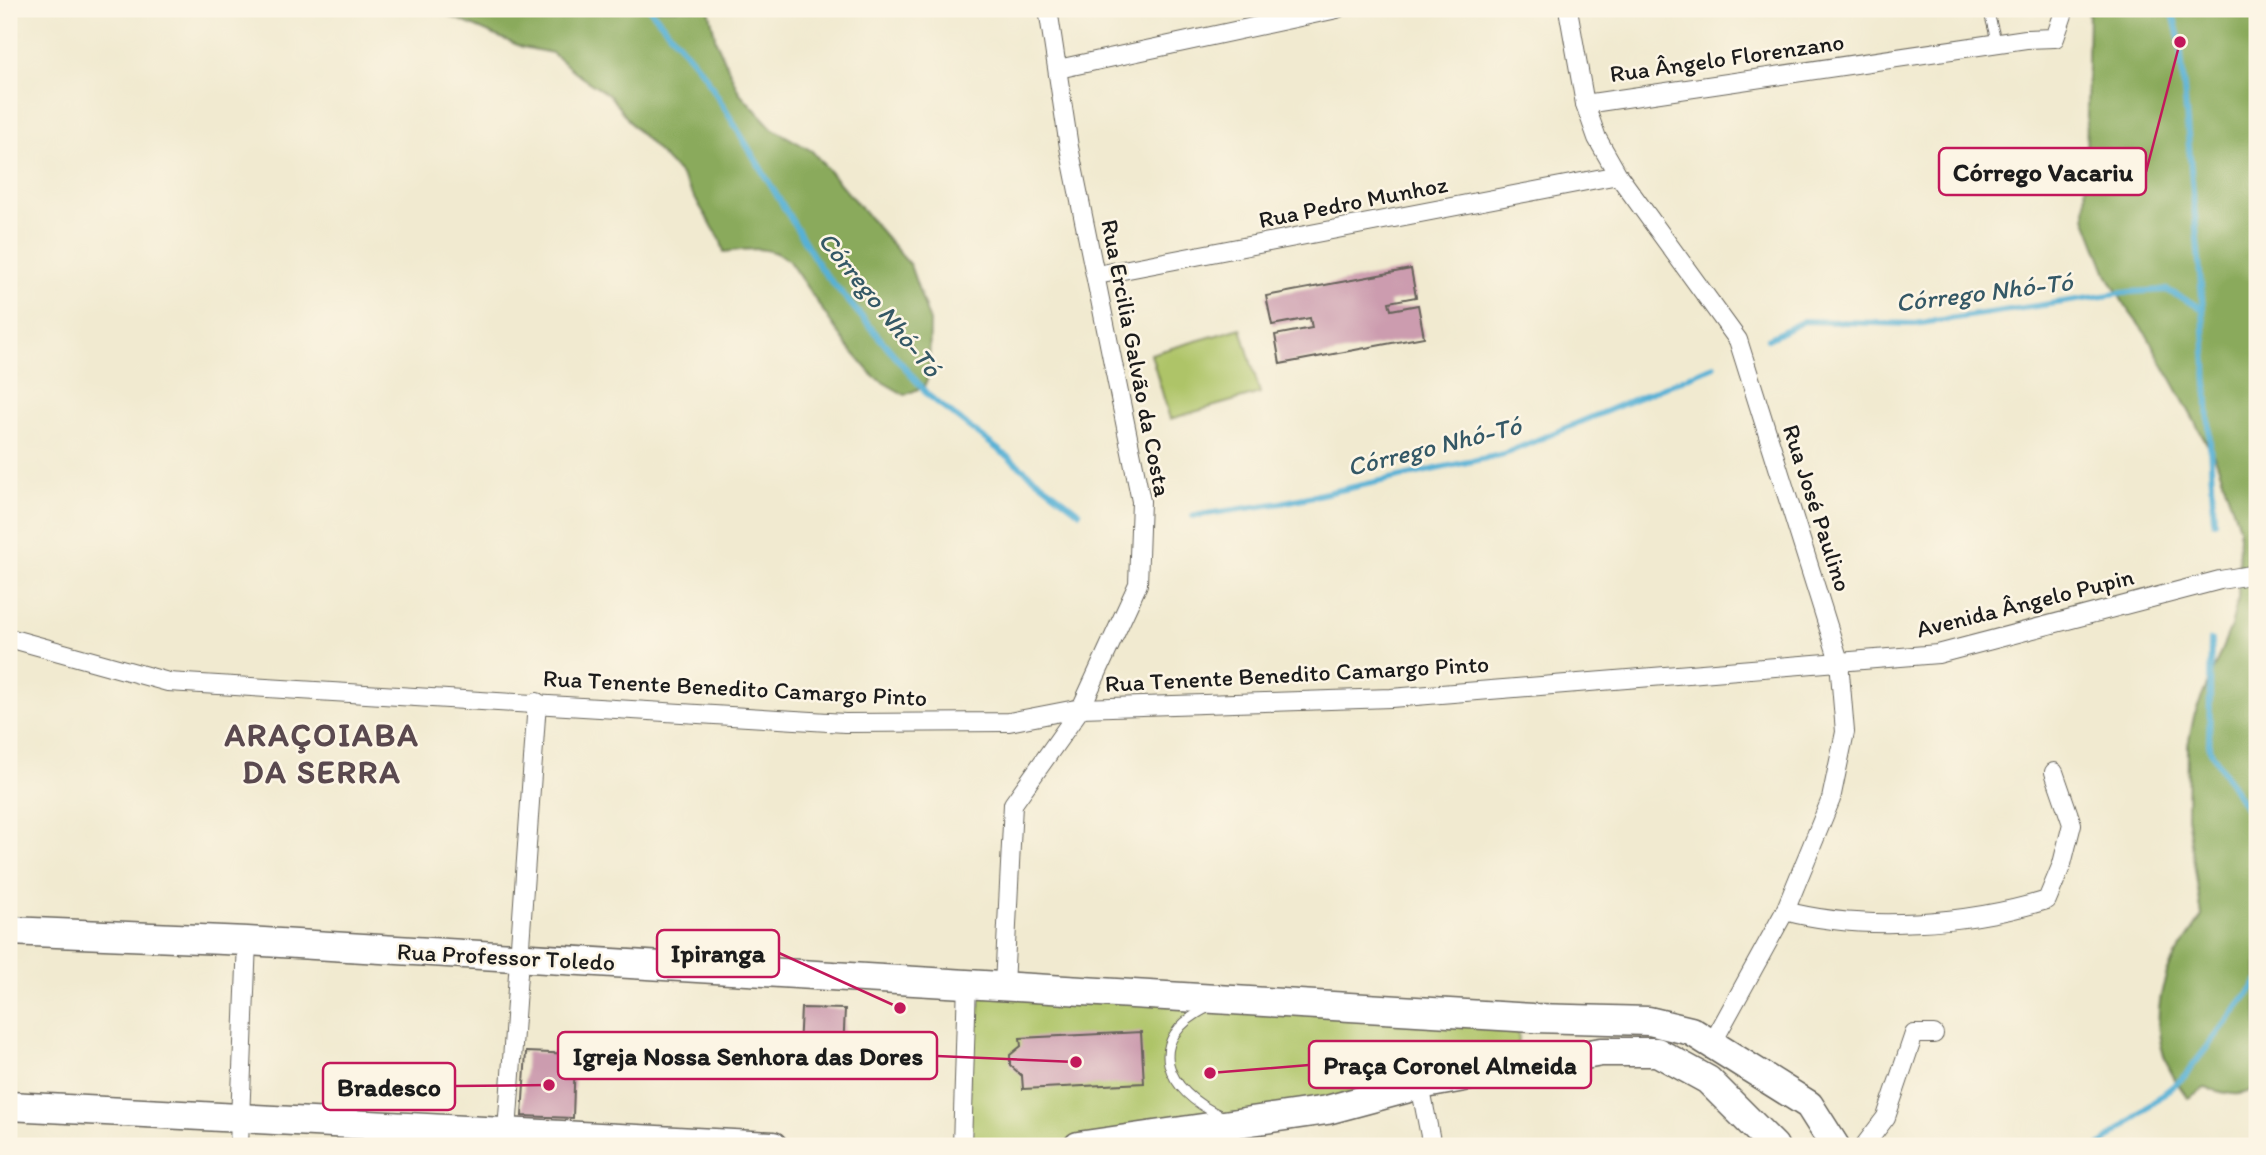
<svg xmlns="http://www.w3.org/2000/svg" width="2266" height="1155" viewBox="0 0 2266 1155" font-family="Itim,sans-serif">
<style>
.green{fill:#aec468;stroke:#657042;stroke-width:2}
.forest{fill:#8aaa5c;stroke:#53633c;stroke-width:2}
.lines{fill:none;stroke-linecap:round;stroke-linejoin:round}
.stream{stroke:#57b1d5;stroke-width:6}
.building{fill:#cc9caf}
.service-casing{stroke:#67645b;stroke-width:11}
.minor-casing{stroke:#67645b;stroke-width:20}
.primary-casing{stroke:#67645b;stroke-width:31}
.service{stroke:#fff;stroke-width:9}
.minor{stroke:#fff;stroke-width:18}
.primary{stroke:#fff;stroke-width:28}
.labels{text-anchor:middle;stroke-width:5;stroke-linejoin:round;paint-order:stroke}
.street-label{font-size:24px;fill:#1c1c1c;stroke:#fcf5e5}
.water-label{font-size:26px;font-style:italic;fill:#345866;stroke:#fcf5e5}
.district-label{font-size:32px;font-weight:bold;letter-spacing:2px;fill:#5a494f;stroke:#fcf5e5}
.leader{fill:none;stroke:#c2185b;stroke-width:2.5}
.callout-dot{fill:#c2185b;stroke:#fcf5e5;stroke-width:2.5}
.callout{fill:#fcf5e5;stroke:#c2185b;stroke-width:2.5}
.callout-label{font-size:26px;text-anchor:middle;font-weight:bold;fill:#1c1c1c}
</style>
<rect width="100%" height="100%" fill="#fcf5e5"/>
<filter id="ink" filterUnits="userSpaceOnUse"><feTurbulence type="fractalNoise" baseFrequency=".0143" numOctaves="2"/><feDisplacementMap in="SourceGraphic" scale="14" xChannelSelector="R" yChannelSelector="G"/><feConvolveMatrix kernelMatrix="1 2 1 2 8 2 1 2 1" color-interpolation-filters="sRGB"/></filter>
<filter id="wash" filterUnits="userSpaceOnUse"><feTurbulence type="fractalNoise" baseFrequency=".00686" numOctaves="4" result="noise"/><feDisplacementMap in="SourceGraphic" scale="28" xChannelSelector="R" yChannelSelector="G"/><feGaussianBlur stdDeviation="1.57" result="paint"/><feColorMatrix in="noise" values="0 0 0 0 0 0 0 0 0 0 0 0 0 0 0 0 0 1.4 0 .05"/><feComposite in="paint" operator="in"/></filter>
<g filter="url(#wash)">
<rect width="100%" height="100%" fill="#f1ead0"/>
<g class="green">
<path d="M 1241,328 L 1260,393 L 1170,419 L 1151,354 Z"/>
<path d="M 972,987 L 1518,1027 L 1519,1042 L 1508,1056 L 1241,1119 L 1048,1146 L 967,1146 Z"/>
</g>
<g class="forest">
<path d="M 434,9 L 709,9 L 716,41 L 739,92 L 772,128 L 812,151 L 910,265 L 930,322 L 929,374 L 925,386 L 905,395 L 874,377 L 848,347 L 788,260 C 768,245 747,249 724,252 L 720,239 L 680,174 L 633,126 L 610,96 L 581,77 L 552,53 L 522,47 Z"/>
<path d="M 2089,9 L 2257,9 L 2257,1085 C 2242,1101 2224,1092 2205,1088 L 2188,1098 C 2158,1060 2151,1023 2166,976 C 2172,956 2191,935 2202,916 L 2187,816 L 2188,745 L 2194,716 L 2231,627 L 2238,598 L 2239,527 L 2217,462 L 2148,337 L 2125,306 L 2108,276 L 2085,217 Z"/>
</g>
<g class="lines">
<g class="stream">
<path d="M 650,9 L 704,74 L 821,269 L 929,396 L 1079,512"/>
<path d="M 2172,9 L 2180,42 L 2203,309 L 2214,521"/>
<path d="M 1768,339 L 1804,321 L 1915,324 L 2130,292 L 2167,290 L 2203,309"/>
<path d="M 1193,516 L 1281,503 L 1504,454 L 1714,366"/>
<path d="M 2211,640 L 2209,748 L 2257,827"/>
<path d="M 2100,1146 L 2184,1077 L 2257,983"/>
</g>
</g>
<g id="blocks">
<g class="building">
<path d="M 1411,269 L 1416,297 L 1389,302 L 1391,310 L 1418,305 L 1424,337 L 1280,364 L 1275,335 L 1312,328 L 1310,318 L 1272,325 L 1266,296 Z"/>
<path d="M 801,1008 L 845,1009 L 842,1070 L 798,1069 Z"/>
<path d="M 1141,1032 L 1144,1083 L 1023,1089 L 1022,1076 L 1010,1065 L 1010,1055 L 1021,1046 L 1020,1038 Z"/>
<path d="M 526,1052 L 575,1054 L 573,1118 L 522,1116 Z"/>
</g>
</g>
</g>
<g filter="url(#ink)">
<use href="#blocks" fill-opacity="0" stroke="#67645b" stroke-width="2"/>
<g class="lines">
<g class="service-casing">
<g id="service">
<path d="M 1988,9 L 1997,44"/>
<path d="M 1209,1007 C 1142,1039 1165,1091 1222,1116"/>
</g>
</g>
<g class="minor-casing">
<g id="minor">
<path d="M 1568,9 L 1585,104 L 1597,138 L 1618,175 L 1738,340 L 1839,661 L 1845,732 L 1831,799 L 1785,911 L 1713,1042"/>
<path d="M 1058,69 L 1337,9"/>
<path d="M 1585,104 L 2026,39 L 2055,38 L 2065,9"/>
<path d="M 1097,275 L 1618,175"/>
<path d="M 9,638 L 168,682 L 845,723 L 1009,722 L 1081,708 L 1391,698 L 1938,654 L 2220,580 L 2257,574"/>
<path d="M 1785,911 C 1864,932 1969,924 2047,900 L 2062,864 L 2072,824 L 2054,772"/>
<path d="M 1004,986 L 1013,804 L 1081,708 L 1138,584 L 1141,501 L 1069,147 L 1048,9"/>
<path d="M 1420,1085 L 1432,1146"/>
<path d="M 239,1146 L 247,941"/>
<path d="M 506,1146 L 537,702"/>
<path d="M 962,1146 L 967,982"/>
<path d="M 1864,1146 L 1886,1117 L 1914,1034 L 1934,1034"/>
</g>
</g>
<g class="primary-casing">
<g id="primary">
<path d="M 9,931 L 247,941 L 1533,1018 L 1649,1021 L 1691,1031 L 1809,1105 L 1835,1146"/>
<path d="M 9,1106 L 773,1146"/>
<path d="M 1078,1146 L 1327,1110 L 1420,1085 L 1601,1052 L 1657,1052 L 1708,1080 L 1774,1146"/>
</g>
</g>
<use href="#service" class="service"/>
<use href="#minor" class="minor"/>
<use href="#primary" class="primary"/>
</g>
</g>
<g class="labels">
<g class="street-label">
<text transform="translate(1727 58) rotate(-8)" y="8">Rua Ângelo Florenzano</text>
<text transform="translate(1353 202) rotate(-11)" y="8">Rua Pedro Munhoz</text>
<text transform="translate(1136 358) rotate(79)" y="8">Rua Ercilia Galvão da Costa</text>
<text transform="translate(1817 508) rotate(72)" y="8">Rua José Paulino</text>
<text transform="translate(2025 603) rotate(-14)" y="8">Avenida Ângelo Pupin</text>
<text transform="translate(1297 674) rotate(-3)" y="8">Rua Tenente Benedito Camargo Pinto</text>
<text transform="translate(735 688) rotate(3)" y="8">Rua Tenente Benedito Camargo Pinto</text>
<text transform="translate(506 957) rotate(3)" y="8">Rua Professor Toledo</text>
</g>
<g class="water-label">
<text transform="translate(1984 292) rotate(-7)" y="9">Córrego Nhó-Tó</text>
<text transform="translate(880 304) rotate(51)" y="9">Córrego Nhó-Tó</text>
<text transform="translate(1434 446) rotate(-14)" y="9">Córrego Nhó-Tó</text>
</g>
<g class="district-label">
<text x="322" y="746">ARAÇOIABA<tspan x="322" dy="37">DA SERRA</tspan></text>
</g>
</g>
<path class="leader" d="M2180 42L2146 172M900 1008L779 953M1076 1062L937 1056M1210 1073L1309 1065M549 1085L455 1086"/>
<g class="callout-dot">
<circle cx="2180" cy="42" r="7"/>
<circle cx="900" cy="1008" r="7"/>
<circle cx="1076" cy="1062" r="7"/>
<circle cx="1210" cy="1073" r="7"/>
<circle cx="549" cy="1085" r="7"/>
</g>
<g class="callout">
<rect x="1939" y="148" width="207" height="47" rx="7"/>
<rect x="657" y="930" width="122" height="47" rx="7"/>
<rect x="558" y="1032" width="379" height="47" rx="7"/>
<rect x="1309" y="1041" width="282" height="47" rx="7"/>
<rect x="323" y="1063" width="132" height="47" rx="7"/>
</g>
<g class="callout-label">
<text x="2043" y="181">Córrego Vacariu</text>
<text x="718" y="962">Ipiranga</text>
<text x="748" y="1065">Igreja Nossa Senhora das Dores</text>
<text x="1450" y="1074">Praça Coronel Almeida</text>
<text x="389" y="1096">Bradesco</text>
</g>
<rect width="2266" height="1155" fill="none" stroke="#fcf5e5" stroke-width="35"/>
</svg>
